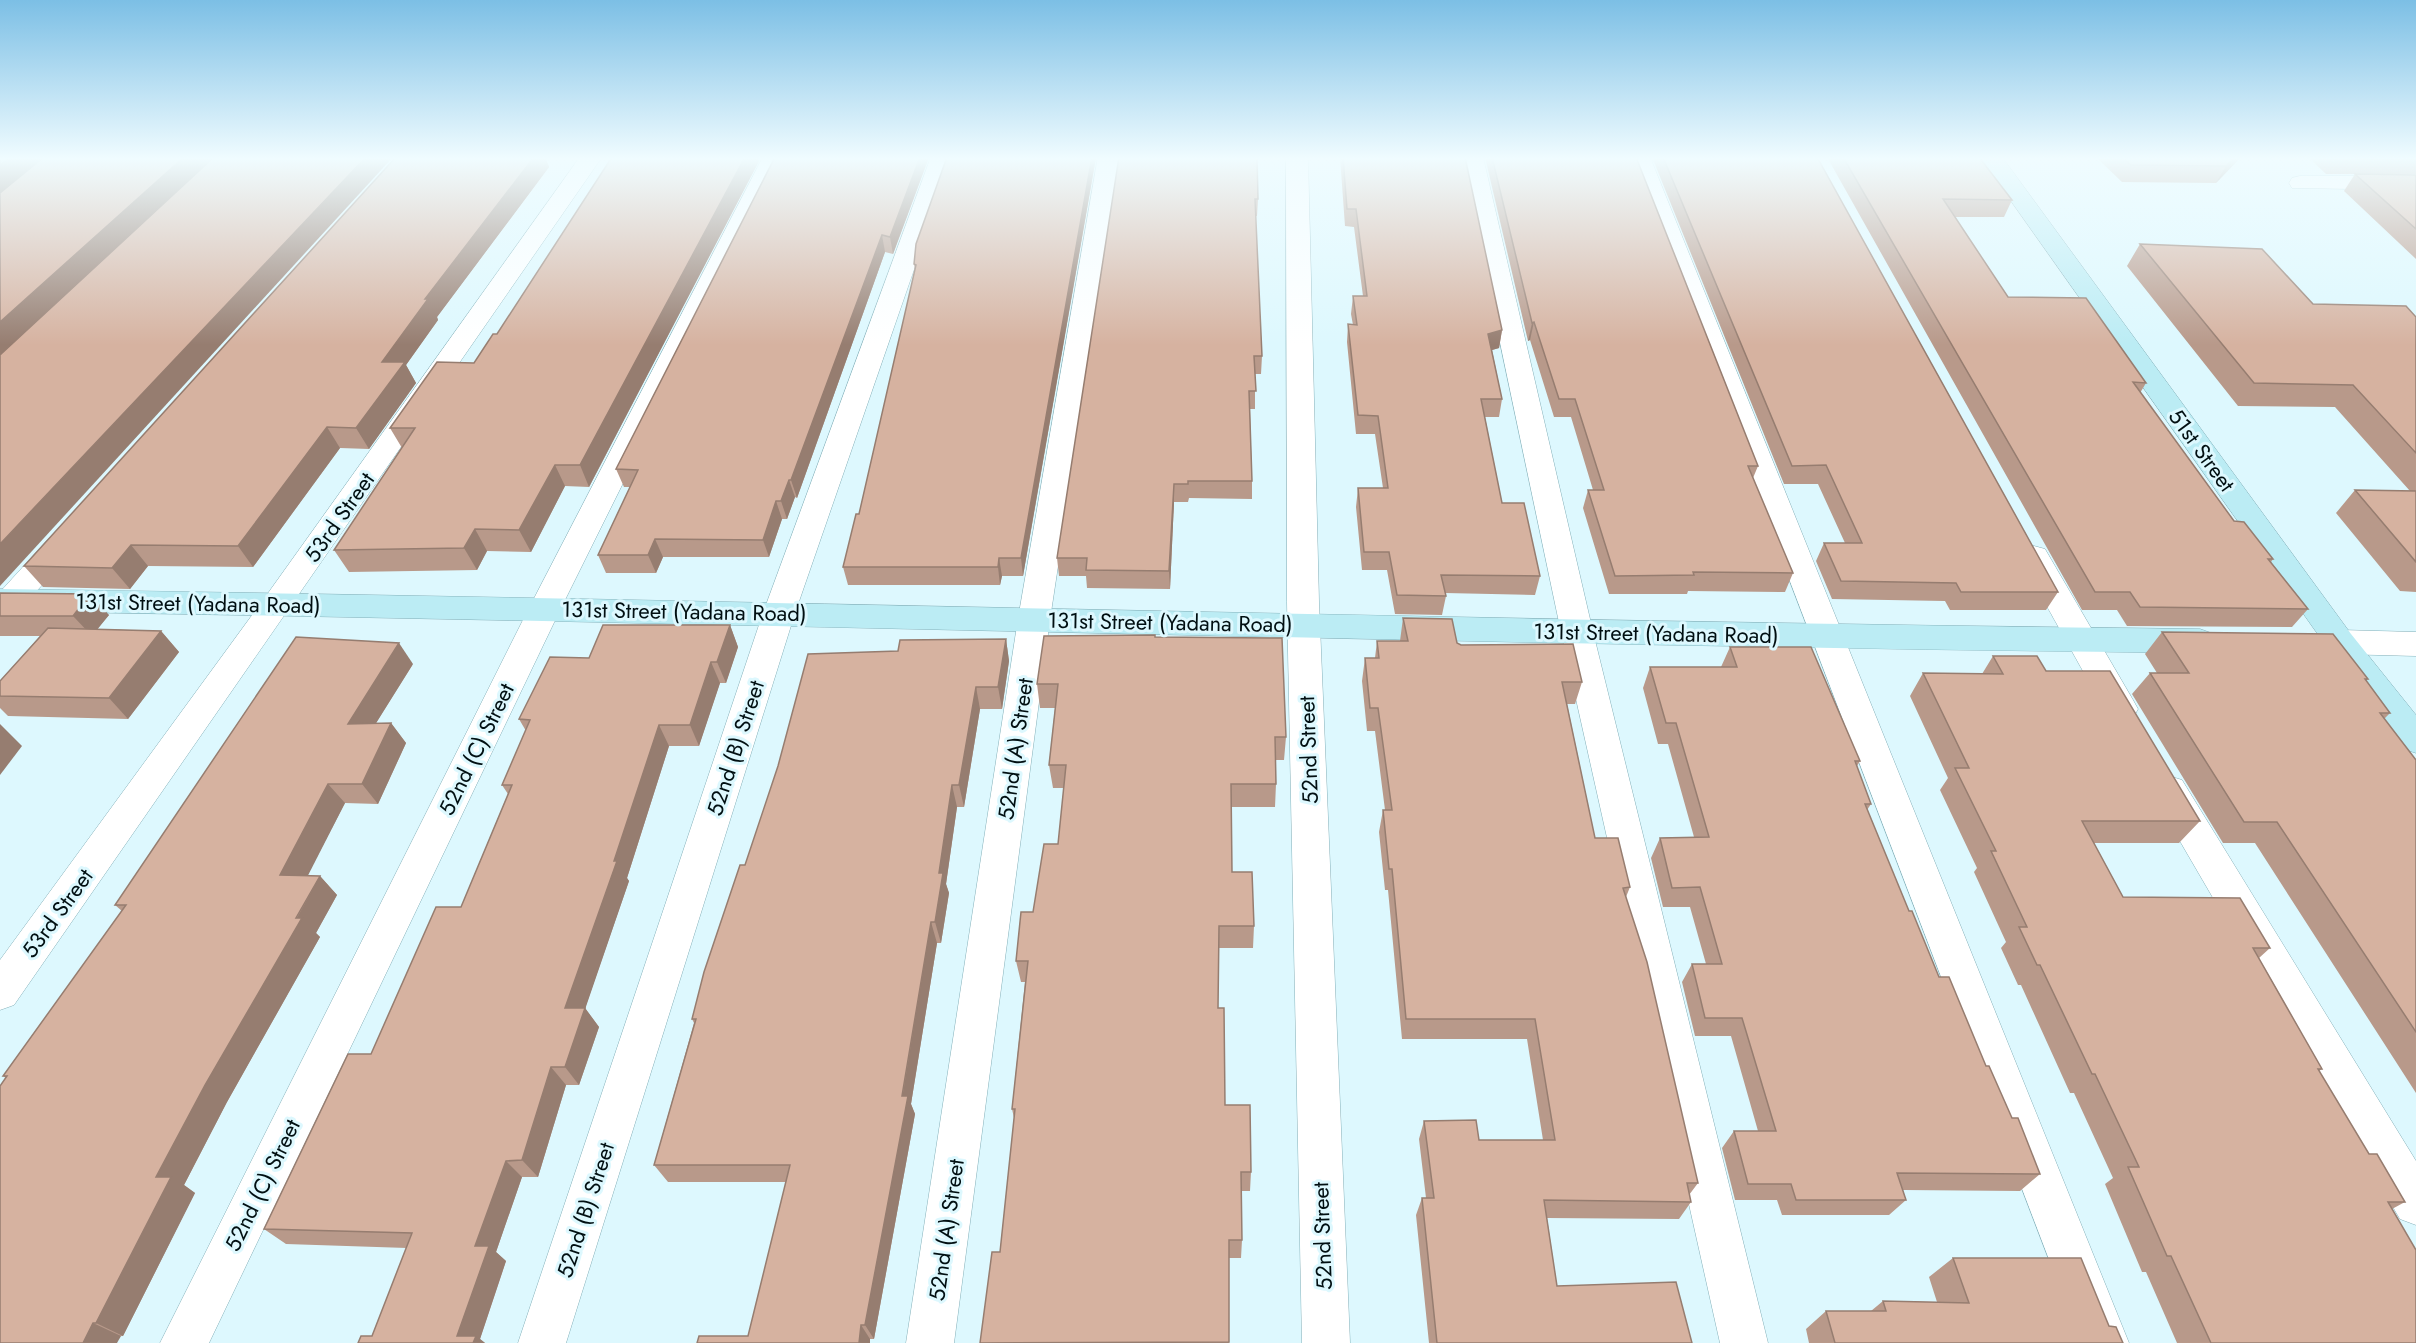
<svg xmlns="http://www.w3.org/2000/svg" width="2416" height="1343" viewBox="0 0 2416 1343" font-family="Jost,sans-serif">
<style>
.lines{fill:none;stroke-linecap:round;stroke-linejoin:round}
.street-casing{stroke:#84b0b9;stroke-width:1}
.secondary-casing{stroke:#84b0b9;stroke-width:1}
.street{fill:#fff;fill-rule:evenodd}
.secondary{fill:#bbecf4;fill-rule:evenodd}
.wall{fill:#b8998a}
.shaded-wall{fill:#967d70}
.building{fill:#d6b2a0;stroke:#967d70;stroke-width:1.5}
.labels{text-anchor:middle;stroke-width:6;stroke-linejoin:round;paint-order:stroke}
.street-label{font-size:22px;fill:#010f12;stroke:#ddf8fe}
</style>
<rect width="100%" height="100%" fill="#ddf8fe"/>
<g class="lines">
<g class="street-casing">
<g id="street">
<path d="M 580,157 L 602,157 L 14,1005 L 0,1010 L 0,960 L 266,596 Z"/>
<path d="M 763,157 L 785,157 L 561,608 L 209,1343 L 160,1343 L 529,608 Z"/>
<path d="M 931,157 L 953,157 L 795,613 L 566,1343 L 518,1343 L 763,613 Z"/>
<path d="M 1098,157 L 1120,157 L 1050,619 L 954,1343 L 906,1343 L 1018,619 Z"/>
<path d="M 1286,157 L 1308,157 L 1319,602 L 1350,1343 L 1302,1343 L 1287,602 Z"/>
<path d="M 1461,157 L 1483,157 L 1593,632 L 1768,1343 L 1720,1343 L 1561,632 Z"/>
<path d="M 1628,157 L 1650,157 L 2129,1343 L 2081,1343 Z"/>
<path d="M 2300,176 L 2416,176 L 2416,190 L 2292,188 L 2289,183 L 2292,178 Z"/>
<path d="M 63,532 L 74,535 L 78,542 L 74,549 L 11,620 L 0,623 L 0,592 L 52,535 Z"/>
<path d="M 2034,546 L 2045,549 L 2133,700 L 2138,709 L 2133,718 L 2121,722 L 2109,718 L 2019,556 L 2023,549 Z"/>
<path d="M 2340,630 L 2416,632 L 2416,656 L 2340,654 L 2329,650 L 2324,642 L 2329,634 Z"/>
<path d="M 2169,776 L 2182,780 L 2416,1161 L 2416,1225 L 2400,1219 L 2156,800 L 2151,790 L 2156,780 Z"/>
</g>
</g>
<g class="secondary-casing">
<g id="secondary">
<path d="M 1980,157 L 2002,157 L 2351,634 L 2416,715 L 2416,753 L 2404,749 L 2329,650 Z"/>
<path d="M 0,589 C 733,599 1467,621 2200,629 L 2211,633 L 2216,641 L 2211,649 L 2200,653 C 1467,645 733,622 0,611 Z"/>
</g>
</g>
<use href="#street" class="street"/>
<use href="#secondary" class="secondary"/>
</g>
<g class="wall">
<path d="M 396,157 L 545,157 L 549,167 L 437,317 L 438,320 L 406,365 L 416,383 L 369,449 L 340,448 L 253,567 L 148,566 L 130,589 L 43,587 L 24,566 Z"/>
<path d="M 775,157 L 929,157 L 893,254 L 885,252 L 797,498 L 795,497 L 787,519 L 782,519 L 769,557 L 663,557 L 656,573 L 606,573 L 598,555 L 630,487 L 624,487 L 616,469 Z"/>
<path d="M 1096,157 L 1023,576 L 1002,576 L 1000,585 L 848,585 L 843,567 L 859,514 L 915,270 L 914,264 Z"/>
<path d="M 1119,157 L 1258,199 L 1257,216 L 1255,216 L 1262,356 L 1261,374 L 1255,374 L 1255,409 L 1250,409 L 1252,481 L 1252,499 L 1189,498 L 1188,502 L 1174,502 L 1170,589 L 1087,588 L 1086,576 L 1059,576 L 1057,558 Z"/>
<path d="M 1340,157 L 1465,157 L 1502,330 L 1499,348 L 1492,350 L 1502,399 L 1499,417 L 1485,417 L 1502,503 L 1540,576 L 1535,595 L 1445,593 L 1446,596 L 1442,615 L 1395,614 L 1387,570 L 1362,570 L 1356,507 L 1358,488 L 1383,488 L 1375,434 L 1356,434 L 1347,342 L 1348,324 L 1353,325 L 1351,314 L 1353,296 L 1363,296 L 1354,227 L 1345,226 Z"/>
<path d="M 1485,157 L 1636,157 L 1758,466 L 1753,478 L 1793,573 L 1785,592 L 1688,591 L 1687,594 L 1609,594 L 1583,508 L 1588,490 L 1593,490 L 1571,417 L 1554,417 L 1530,340 L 1528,341 Z"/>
<path d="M 1652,157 L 1817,157 L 2058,592 L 2046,610 L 1950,610 L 1945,601 L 1832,599 L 1816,561 L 1824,543 L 1845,543 L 1818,484 L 1784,484 Z"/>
<path d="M 1827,157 L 1979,157 L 2012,200 L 2004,217 L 1955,217 L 2008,297 L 2146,383 L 2140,393 L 2234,521 L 2273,559 L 2271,562 L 2308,609 L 2292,627 L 2127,626 L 2117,610 L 2082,610 Z"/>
<path d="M 2096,157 L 2241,157 L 2216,183 L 2122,182 Z"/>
<path d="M 2308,157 L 2416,157 L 2416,174 L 2326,174 Z"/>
<path d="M 759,161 L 589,487 L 565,486 L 531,552 L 487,551 L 477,570 L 349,572 L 334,550 L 402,448 L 390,428 L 474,363 L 497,334 Z"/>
<path d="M 2355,174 L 2416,175 L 2416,259 L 2344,191 Z"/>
<path d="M 2140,244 L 2313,304 L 2416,317 L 2416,592 L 2400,591 L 2336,513 L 2355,490 L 2410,491 L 2335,407 L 2238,406 L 2127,266 Z"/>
<path d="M 0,593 L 109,615 L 97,629 L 161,631 L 179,652 L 128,719 L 8,716 L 0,708 L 0,681 L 40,636 L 0,636 Z"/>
<path d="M 1403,618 L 1461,645 L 1582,682 L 1575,704 L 1567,704 L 1595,838 L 1630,887 L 1626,897 L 1698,1183 L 1689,1195 L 1691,1202 L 1679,1219 L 1547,1218 L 1557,1286 L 1692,1343 L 1429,1343 L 1416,1215 L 1422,1198 L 1426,1198 L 1419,1139 L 1424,1121 L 1479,1140 L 1543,1140 L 1527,1039 L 1402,1039 L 1388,890 L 1385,890 L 1379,832 L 1383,810 L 1385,810 L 1375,731 L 1367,731 L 1362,681 L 1365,658 L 1375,658 L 1377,641 L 1400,641 Z"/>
<path d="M 730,625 L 738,647 L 726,683 L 720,683 L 699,746 L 669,746 L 627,878 L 629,881 L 585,1008 L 599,1027 L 579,1085 L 566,1085 L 538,1177 L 522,1177 L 496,1252 L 506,1261 L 480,1339 L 485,1343 L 358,1343 L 372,1336 L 407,1248 L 286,1244 L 264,1229 L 461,907 L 508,794 L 502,785 L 526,731 L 519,719 L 589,658 Z"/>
<path d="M 2162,632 L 2368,679 L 2366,681 L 2390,713 L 2384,719 L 2416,760 L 2416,1093 L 2255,843 L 2223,843 L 2132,694 L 2150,673 L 2157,673 L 2145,654 Z"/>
<path d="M 1155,637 L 1286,737 L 1284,760 L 1276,760 L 1276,784 L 1275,807 L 1231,807 L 1232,872 L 1254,926 L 1253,948 L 1218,948 L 1218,1008 L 1225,1105 L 1251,1172 L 1250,1191 L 1241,1191 L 1242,1240 L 1241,1258 L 1229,1258 L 1229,1343 L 980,1343 L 1000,1252 L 1014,1118 L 1012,1109 L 1025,982 L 1021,982 L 1016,961 L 1033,912 L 1058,844 L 1064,788 L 1053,788 L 1049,765 L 1055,708 L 1040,708 L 1037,684 Z"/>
<path d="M 1006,639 L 1009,661 L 1002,709 L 980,709 L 964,807 L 957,807 L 946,884 L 949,893 L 941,943 L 937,943 L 911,1104 L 915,1114 L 874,1339 L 870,1339 L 870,1343 L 697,1343 L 748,1336 L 786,1182 L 668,1182 L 654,1165 L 694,1023 L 692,1019 L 745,865 L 898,651 Z"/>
<path d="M 1730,647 L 1860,761 L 1857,766 L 1871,804 L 1867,810 L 1909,911 L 1939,977 L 2012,1118 L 2040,1174 L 2020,1191 L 1903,1190 L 1906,1200 L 1889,1215 L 1782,1215 L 1777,1200 L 1735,1200 L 1722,1148 L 1734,1131 L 1758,1131 L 1731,1036 L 1695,1036 L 1682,982 L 1692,964 L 1706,964 L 1690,907 L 1663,907 L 1651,858 L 1660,838 L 1694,837 L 1668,744 L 1658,744 L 1643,688 L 1650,667 L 1721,667 Z"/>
<path d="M 1993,656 L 2046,671 L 2200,821 L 2179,843 L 2094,843 L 2123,897 L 2270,948 L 2259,958 L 2322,1069 L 2319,1071 L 2369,1154 L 2405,1202 L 2392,1209 L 2416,1343 L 2177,1343 L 2146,1272 L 2142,1272 L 2105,1184 L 2113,1178 L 2074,1093 L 2070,1093 L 2021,985 L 2018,985 L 2001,948 L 2006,942 L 1974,872 L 1977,868 L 1940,790 L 1948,778 L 1910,696 L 1923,673 L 1982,674 Z"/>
<path d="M 413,664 L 376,723 L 391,723 L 406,743 L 378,804 L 345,803 L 307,876 L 320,876 L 337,895 L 316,933 L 320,937 L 227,1102 L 184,1185 L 195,1193 L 123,1336 L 0,1343 L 6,1078 L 3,1076 L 122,911 L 115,905 Z"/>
<path d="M 1953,1258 L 2109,1326 L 2123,1343 L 1809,1343 L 1806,1329 L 1826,1311 L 1871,1311 L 1883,1301 L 1937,1302 L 1929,1277 Z"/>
</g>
<g class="shaded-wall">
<path d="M 11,157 L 48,157 L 0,196 L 0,165 Z"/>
<path d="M 184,157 L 216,157 L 0,357 L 0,322 Z"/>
<path d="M 366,157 L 393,157 L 0,586 L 0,544 Z"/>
<path d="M 534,157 L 545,157 L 549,167 L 437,317 L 438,320 L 406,365 L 416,383 L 369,449 L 356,428 L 382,362 L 425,299 Z"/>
<path d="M 745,157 L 758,157 L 759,161 L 589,487 L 580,465 Z"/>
<path d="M 920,157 L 929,157 L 893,254 L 890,237 Z"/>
<path d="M 1092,157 L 1096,157 L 1023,576 L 1021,558 Z"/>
<path d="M 2235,157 L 2241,157 L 2216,183 L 2226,166 Z"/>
<path d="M 882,235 L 885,252 L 797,498 L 791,480 Z"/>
<path d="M 1534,322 L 1530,340 L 1528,341 L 1532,323 Z"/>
<path d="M 1502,330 L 1499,348 L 1485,352 L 1488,334 Z"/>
<path d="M 327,427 L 340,448 L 253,567 L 238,546 Z"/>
<path d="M 555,465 L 565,486 L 531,552 L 519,530 Z"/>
<path d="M 789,480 L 795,497 L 787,519 L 781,501 Z"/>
<path d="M 1174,484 L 1174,502 L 1170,589 L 1169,571 Z"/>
<path d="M 776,501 L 782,519 L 769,557 L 763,540 Z"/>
<path d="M 475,529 L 487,551 L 477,570 L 464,548 Z"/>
<path d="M 655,539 L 663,557 L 656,573 L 648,555 Z"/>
<path d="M 131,545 L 148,566 L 130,589 L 112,568 Z"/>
<path d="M 999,558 L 1002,576 L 1000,585 L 998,567 Z"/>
<path d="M 90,594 L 109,615 L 92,636 L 73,616 Z"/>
<path d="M 730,625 L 738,647 L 726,683 L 717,662 Z"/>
<path d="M 161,631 L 179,652 L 128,719 L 109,698 Z"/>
<path d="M 1006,639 L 1009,661 L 1002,709 L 998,687 Z"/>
<path d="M 399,643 L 413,664 L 363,744 L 348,724 Z"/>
<path d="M 711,662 L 720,683 L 699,746 L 690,725 Z"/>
<path d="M 976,687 L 980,709 L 964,807 L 959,785 Z"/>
<path d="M 391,723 L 406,743 L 378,804 L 362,784 Z"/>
<path d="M 0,724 L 22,746 L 0,775 Z"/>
<path d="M 659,725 L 669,746 L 627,878 L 629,881 L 579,1027 L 565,1008 Z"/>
<path d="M 328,784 L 345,803 L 298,895 L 280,875 Z"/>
<path d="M 952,785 L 957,807 L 946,884 L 949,893 L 941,943 L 935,922 L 939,873 Z"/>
<path d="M 320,876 L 337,895 L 316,933 L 320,937 L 227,1102 L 184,1185 L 195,1193 L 123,1336 L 96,1323 L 156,1177 L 205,1085 Z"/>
<path d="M 931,922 L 937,943 L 911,1104 L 915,1114 L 874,1339 L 865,1325 Z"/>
<path d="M 585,1008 L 599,1027 L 579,1085 L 565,1067 Z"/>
<path d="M 551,1067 L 566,1085 L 538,1177 L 522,1160 Z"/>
<path d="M 506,1161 L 522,1177 L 496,1252 L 506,1261 L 480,1339 L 485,1343 L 466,1343 L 457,1336 L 475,1246 Z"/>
<path d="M 93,1323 L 121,1336 L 117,1343 L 83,1343 Z"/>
<path d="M 861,1325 L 870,1339 L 870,1343 L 859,1343 Z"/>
</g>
<g class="building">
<path d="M 0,157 L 11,157 L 0,165 Z"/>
<path d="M 44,157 L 184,157 L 0,322 L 0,193 Z"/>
<path d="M 214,157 L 366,157 L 0,544 L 0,355 Z"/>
<path d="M 396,157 L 534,157 L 425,299 L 428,299 L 382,362 L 405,362 L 356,428 L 327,427 L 238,546 L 131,545 L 112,568 L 24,566 Z"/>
<path d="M 612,157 L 745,157 L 580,465 L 555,465 L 519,530 L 475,529 L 464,548 L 334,550 L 415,428 L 390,428 L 437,362 L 474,363 L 493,334 L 497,334 Z"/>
<path d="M 775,157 L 920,157 L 890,237 L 882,235 L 791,480 L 789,480 L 781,501 L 776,501 L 763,540 L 655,539 L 648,555 L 598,555 L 638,470 L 616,469 Z"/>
<path d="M 947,157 L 1092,157 L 1021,558 L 999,558 L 998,567 L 843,567 L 856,514 L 859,514 L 916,265 L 914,264 L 916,244 Z"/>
<path d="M 1119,157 L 1257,157 L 1258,199 L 1255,199 L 1262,356 L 1254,356 L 1256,391 L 1249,391 L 1252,481 L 1188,481 L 1188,484 L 1174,484 L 1169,571 L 1086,570 L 1087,558 L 1057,558 Z"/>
<path d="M 1343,157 L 1465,157 L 1502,330 L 1488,334 L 1502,399 L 1481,399 L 1502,503 L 1524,503 L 1540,576 L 1441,575 L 1446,596 L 1397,595 L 1389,552 L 1364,552 L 1358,488 L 1388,488 L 1378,416 L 1358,415 L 1348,324 L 1357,325 L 1353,296 L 1367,296 L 1356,209 L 1347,209 Z"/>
<path d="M 1492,157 L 1636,157 L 1758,466 L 1748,466 L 1793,573 L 1693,572 L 1694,575 L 1615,576 L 1588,490 L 1604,490 L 1575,399 L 1559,399 L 1534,322 L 1532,323 Z"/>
<path d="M 1663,157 L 1817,157 L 2058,592 L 1961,592 L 1956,583 L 1841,581 L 1824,543 L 1862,543 L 1826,465 L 1792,466 Z"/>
<path d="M 1843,157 L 1979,157 L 2012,200 L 1943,199 L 2008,297 L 2086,298 L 2146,383 L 2133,382 L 2234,521 L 2244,522 L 2273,559 L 2268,559 L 2308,609 L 2140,607 L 2130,592 L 2095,592 Z"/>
<path d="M 2122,157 L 2235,157 L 2226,166 L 2131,165 Z"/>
<path d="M 2354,157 L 2416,157 L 2416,158 Z"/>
<path d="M 2355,174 L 2416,175 L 2416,229 Z"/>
<path d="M 2140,244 L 2262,249 L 2313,304 L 2406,306 L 2416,317 L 2416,453 L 2353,385 L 2254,383 Z"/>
<path d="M 2355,490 L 2416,491 L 2416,562 Z"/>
<path d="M 0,593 L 90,594 L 73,616 L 0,616 Z"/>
<path d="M 1403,618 L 1452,619 L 1457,643 L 1461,645 L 1573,644 L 1582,682 L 1562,682 L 1595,838 L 1618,838 L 1630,887 L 1623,888 L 1647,962 L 1698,1183 L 1687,1183 L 1691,1202 L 1544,1200 L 1557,1286 L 1676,1282 L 1692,1343 L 1437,1343 L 1422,1198 L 1434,1198 L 1424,1121 L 1476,1120 L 1479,1140 L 1555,1140 L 1535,1019 L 1406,1019 L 1392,869 L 1389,869 L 1383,810 L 1392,810 L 1378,708 L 1370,708 L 1365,658 L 1379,658 L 1377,641 L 1408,641 Z"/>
<path d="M 603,625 L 730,625 L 717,662 L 711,662 L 690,725 L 659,725 L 614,861 L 617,861 L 565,1008 L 585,1008 L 565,1067 L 551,1067 L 522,1160 L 506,1161 L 475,1246 L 489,1246 L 457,1336 L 476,1336 L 473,1343 L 358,1343 L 361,1336 L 372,1336 L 412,1233 L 264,1229 L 348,1054 L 371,1054 L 436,907 L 461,907 L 512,785 L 502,785 L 530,720 L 519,719 L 550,657 L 589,658 Z"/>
<path d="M 48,628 L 161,631 L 109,698 L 0,696 L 0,681 Z"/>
<path d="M 2162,632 L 2333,634 L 2368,679 L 2365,679 L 2390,713 L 2380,713 L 2416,760 L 2416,1032 L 2277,822 L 2244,822 L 2150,673 L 2189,673 Z"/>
<path d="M 1155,635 L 1155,637 L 1282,638 L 1286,737 L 1275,737 L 1276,784 L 1231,784 L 1232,872 L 1252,872 L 1254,926 L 1219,926 L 1218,1008 L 1224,1008 L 1225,1105 L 1250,1105 L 1251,1172 L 1241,1172 L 1242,1240 L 1229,1240 L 1229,1342 L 980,1343 L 992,1252 L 1000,1252 L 1015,1109 L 1012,1109 L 1028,961 L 1016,961 L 1021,912 L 1033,912 L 1044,844 L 1058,844 L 1066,765 L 1049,765 L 1058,684 L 1037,684 L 1044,636 Z"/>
<path d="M 296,637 L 399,643 L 348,724 L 391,723 L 362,784 L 328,784 L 280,875 L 320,876 L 296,918 L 302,918 L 205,1085 L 156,1177 L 171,1177 L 96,1323 L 93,1323 L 83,1343 L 0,1343 L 0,1086 L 7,1076 L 3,1076 L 126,905 L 115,905 Z"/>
<path d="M 1006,639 L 998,687 L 976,687 L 959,785 L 952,785 L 939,873 L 943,873 L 935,922 L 931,922 L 902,1096 L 908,1096 L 865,1325 L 861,1325 L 859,1343 L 697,1343 L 699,1336 L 748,1336 L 790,1165 L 654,1165 L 696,1019 L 692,1019 L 704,972 L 740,865 L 745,865 L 778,766 L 808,654 L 898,651 L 900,640 Z"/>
<path d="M 1730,647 L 1811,647 L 1860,761 L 1855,761 L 1871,804 L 1865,804 L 1909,911 L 1912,911 L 1939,977 L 1949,977 L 1986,1066 L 1989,1066 L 2012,1118 L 2018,1118 L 2040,1174 L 1897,1173 L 1906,1200 L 1796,1200 L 1791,1184 L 1748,1184 L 1734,1131 L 1776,1131 L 1742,1018 L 1705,1018 L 1692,964 L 1722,964 L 1700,887 L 1672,888 L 1660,838 L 1709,837 L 1676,723 L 1666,723 L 1650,667 L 1737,667 Z"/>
<path d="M 1993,656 L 2037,656 L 2046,671 L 2110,671 L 2200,821 L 2082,821 L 2123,897 L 2240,898 L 2270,948 L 2253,948 L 2322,1069 L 2318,1069 L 2369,1154 L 2377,1154 L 2405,1202 L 2388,1202 L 2416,1250 L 2416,1343 L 2211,1343 L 2171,1256 L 2167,1256 L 2128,1167 L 2139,1167 L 2095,1074 L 2092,1074 L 2040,965 L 2037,965 L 2019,927 L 2027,927 L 1991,851 L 1996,851 L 1955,768 L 1969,768 L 1923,673 L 2003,674 Z"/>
<path d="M 1953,1258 L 2081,1258 L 2109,1326 L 2116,1327 L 2123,1343 L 1835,1343 L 1826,1311 L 1886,1311 L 1883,1301 L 1969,1303 Z"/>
</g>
<linearGradient id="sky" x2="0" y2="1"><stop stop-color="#7cbfe5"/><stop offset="0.46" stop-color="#f0fcff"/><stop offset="1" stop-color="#f0fcff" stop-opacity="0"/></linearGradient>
<rect width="2416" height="345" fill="url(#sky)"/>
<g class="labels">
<g class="street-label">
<text transform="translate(2202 450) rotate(54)" y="8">51st Street</text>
<text transform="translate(339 517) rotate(-55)" y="8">53rd Street</text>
<text transform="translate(198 603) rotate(1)" y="8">131st Street (Yadana Road)</text>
<text transform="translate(684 611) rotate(1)" y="8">131st Street (Yadana Road)</text>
<text transform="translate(1170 622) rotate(1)" y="8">131st Street (Yadana Road)</text>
<text transform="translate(1656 633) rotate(1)" y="8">131st Street (Yadana Road)</text>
<text transform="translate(735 748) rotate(-72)" y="8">52nd (B) Street</text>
<text transform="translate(476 749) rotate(-64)" y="8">52nd (C) Street</text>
<text transform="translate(1015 749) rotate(-82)" y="8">52nd (A) Street</text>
<text transform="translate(1308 750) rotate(-92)" y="8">52nd Street</text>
<text transform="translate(57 913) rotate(-54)" y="8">53rd Street</text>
<text transform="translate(262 1185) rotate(-64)" y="8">52nd (C) Street</text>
<text transform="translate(585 1210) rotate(-72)" y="8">52nd (B) Street</text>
<text transform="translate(946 1230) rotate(-82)" y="8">52nd (A) Street</text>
<text transform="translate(1322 1236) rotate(-92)" y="8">52nd Street</text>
</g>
</g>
</svg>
